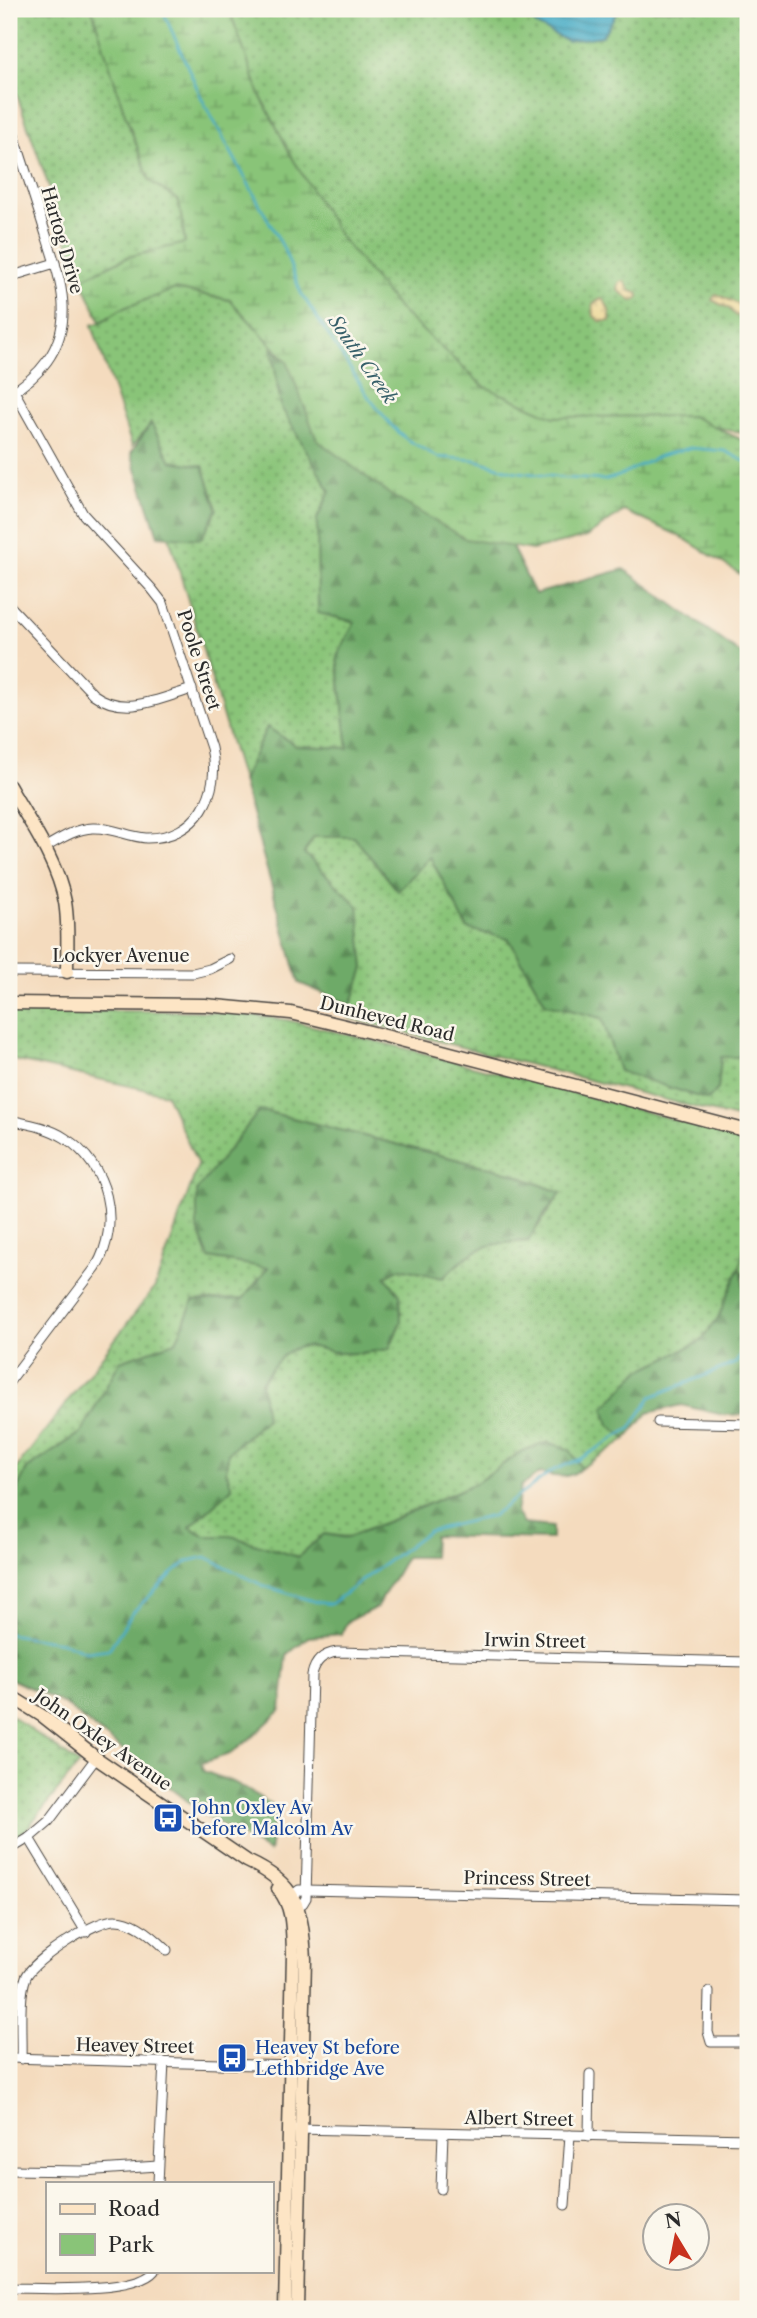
<svg xmlns="http://www.w3.org/2000/svg" width="757" height="2318" viewBox="0 0 757 2318" font-family="'Libre Caslon Text',serif">
<style>
.green{fill:url(#green-dots);stroke:#5a7852;stroke-width:2}
.forest{fill:url(#forest-firs);stroke:#4c6a4a;stroke-width:2}
.wetland{fill:url(#wetland-marsh);stroke:#5a7852;stroke-width:2}
.sand{fill:url(#sand-dots);stroke:#8c8264;stroke-width:2}
.water{fill:url(#water-rules);stroke:#396c78;stroke-width:2}
.lines{fill:none;stroke-linecap:round;stroke-linejoin:round}
.stream{stroke:#47acc6;stroke-width:2.5}
.street-casing{stroke:#494541;stroke-width:11}
.secondary-casing{stroke:#494541;stroke-width:15}
.street{stroke:#fff;stroke-width:9}
.secondary{stroke:#fde5c5;stroke-width:12}
.labels{text-anchor:middle;stroke-width:5;stroke-linejoin:round;paint-order:stroke}
.street-label{font-size:18px;fill:#2b2b2b;stroke:#fbf7ec}
.transit-label{font-size:18px;fill:#164399;stroke:#fbf7ec;text-anchor:start}
.water-label{font-size:19px;font-style:italic;fill:#365f69;stroke:#fbf7ec}
</style>
<defs>
<pattern id="green-dots" width="8" height="8" patternUnits="userSpaceOnUse" patternTransform="scale(1.75)"><rect width="8" height="8" fill="#89c478"/><path d="M2 2h.1M6 6h.1" fill="none" stroke="#709f63" stroke-width="1.8" stroke-linecap="round"/></pattern>
<pattern id="forest-firs" width="22" height="20" patternUnits="userSpaceOnUse" patternTransform="scale(1.75)"><rect width="22" height="20" fill="#6eaa68"/><path d="M5 1l3.5 6h-7zM16 11l3.5 6h-7z" fill="#5b8b56"/></pattern>
<pattern id="wetland-marsh" width="20" height="14" patternUnits="userSpaceOnUse" patternTransform="scale(1.75)"><rect width="20" height="14" fill="#89c478"/><path d="M1 5h8M5 5V1M11 12h8M15 12V8" fill="none" stroke="#709f63"/></pattern>
<pattern id="sand-dots" width="8" height="8" patternUnits="userSpaceOnUse" patternTransform="scale(1.75)"><rect width="8" height="8" fill="#eeda9e"/><path d="M2 2h.1M6 6h.1" fill="none" stroke="#cb8" stroke-width="1.8" stroke-linecap="round"/></pattern>
<pattern id="water-rules" width="6" height="5" patternUnits="userSpaceOnUse" patternTransform="scale(1.75)"><rect width="6" height="5" fill="#47acc6"/><path d="M0 2.5h6" fill="none" stroke="#3b8ca1"/></pattern>
</defs>
<rect width="100%" height="100%" fill="#fbf7ec"/>
<filter id="ink" filterUnits="userSpaceOnUse"><feTurbulence type="fractalNoise" baseFrequency=".0143" numOctaves="2"/><feDisplacementMap in="SourceGraphic" scale="14" xChannelSelector="R" yChannelSelector="G"/><feConvolveMatrix kernelMatrix="1 2 1 2 8 2 1 2 1" color-interpolation-filters="sRGB"/></filter>
<filter id="wash" filterUnits="userSpaceOnUse"><feTurbulence type="fractalNoise" baseFrequency=".00686" numOctaves="4" result="noise"/><feDisplacementMap in="SourceGraphic" scale="28" xChannelSelector="R" yChannelSelector="G"/><feGaussianBlur stdDeviation="1.57" result="paint"/><feColorMatrix in="noise" values="0 0 0 0 0 0 0 0 0 0 0 0 0 0 0 0 0 1.4 0 .05"/><feComposite in="paint" operator="in"/></filter>
<g filter="url(#wash)">
<rect width="100%" height="100%" fill="#f4dbbe"/>
<g class="green">
<path d="M 9,9 L 92,9 L 125,114 L 150,180 L 179,201 L 185,244 L 128,257 L 81,279 L 9,72 Z"/>
<path d="M 159,9 L 748,9 L 748,435 L 682,418 L 514,425 L 412,352 Z"/>
<path d="M 175,289 L 230,300 L 287,361 L 272,350 L 281,406 L 330,491 L 317,519 L 355,622 L 337,657 L 348,748 L 296,746 L 267,727 L 242,781 L 169,536 L 201,538 L 217,509 L 203,466 L 171,461 L 151,424 L 132,446 L 92,325 L 101,322 L 121,309 Z"/>
<path d="M 314,837 L 355,837 L 430,856 L 468,929 L 509,939 L 546,1004 L 602,1018 L 619,1071 L 718,1089 L 721,1057 L 747,1057 L 748,1055 L 748,1121 L 349,1018 L 351,1005 L 364,968 L 304,853 Z"/>
<path d="M 9,1011 L 195,1011 L 246,1014 L 287,1020 L 400,1047 L 748,1139 L 748,1232 L 741,1264 L 718,1318 L 700,1342 L 639,1371 L 605,1408 L 626,1439 L 581,1468 L 570,1450 L 549,1442 L 522,1451 L 476,1483 L 401,1516 L 348,1537 L 324,1534 L 298,1557 L 231,1536 L 205,1536 L 189,1526 L 232,1488 L 226,1471 L 228,1453 L 265,1419 L 260,1382 C 270,1371 282,1352 296,1348 C 311,1343 320,1350 334,1352 C 352,1355 371,1352 389,1349 L 401,1321 L 400,1295 L 385,1276 L 400,1268 L 443,1278 C 476,1246 483,1244 528,1241 L 561,1193 L 511,1173 L 260,1110 L 209,1258 L 269,1267 L 243,1299 L 193,1301 L 176,1342 L 120,1361 L 82,1432 L 27,1469 L 9,1507 L 9,1478 L 155,1287 L 198,1165 L 166,1094 L 9,1059 Z"/>
<path d="M 9,1714 L 79,1764 L 25,1831 L 9,1841 Z"/>
</g>
<g class="forest">
<path d="M 272,349 L 511,545 L 535,594 L 624,569 L 748,659 L 748,1055 L 747,1057 L 721,1057 L 718,1089 L 708,1100 L 619,1071 L 602,1018 L 546,1004 L 509,939 L 468,929 L 430,857 L 398,891 L 354,837 L 314,837 L 304,853 L 358,906 L 364,968 L 351,1005 L 299,983 L 242,781 L 267,727 L 296,746 L 348,748 L 337,657 L 355,622 L 318,613 L 317,519 L 330,491 L 281,407 Z"/>
<path d="M 151,423 L 171,461 L 203,466 L 217,509 L 201,539 L 158,536 L 131,453 Z"/>
<path d="M 260,1110 L 511,1173 L 561,1193 L 544,1215 L 528,1241 C 483,1244 476,1246 443,1278 L 401,1268 L 385,1276 L 400,1295 L 401,1321 L 389,1349 C 371,1352 352,1355 334,1352 C 320,1350 311,1343 296,1348 C 282,1352 270,1371 261,1382 L 266,1419 L 228,1453 L 226,1471 L 232,1488 L 190,1527 L 205,1536 L 231,1536 L 298,1557 L 324,1534 L 347,1538 L 401,1516 L 476,1483 L 522,1451 L 549,1442 L 570,1450 L 581,1468 C 570,1480 554,1477 540,1473 L 521,1486 L 516,1512 L 523,1524 L 552,1527 L 552,1539 L 434,1536 L 433,1557 L 406,1557 L 377,1607 L 347,1622 L 341,1634 L 308,1637 L 287,1655 L 281,1710 L 253,1736 L 230,1754 L 201,1763 L 203,1771 L 235,1783 L 276,1807 L 269,1852 L 208,1817 L 64,1704 L 9,1678 L 9,1507 L 27,1469 L 82,1432 L 120,1361 L 176,1342 L 193,1301 L 243,1299 L 268,1268 L 209,1258 L 197,1227 L 197,1190 Z"/>
<path d="M 741,1264 L 748,1320 L 744,1360 L 748,1368 L 748,1414 L 723,1415 L 681,1405 L 648,1413 L 626,1439 L 609,1425 L 604,1408 L 639,1371 L 700,1342 L 718,1318 Z"/>
</g>
<g class="wetland">
<path d="M 92,9 L 229,9 L 260,95 L 293,159 L 339,235 L 398,308 L 483,386 L 554,417 L 692,416 L 748,443 L 748,579 L 680,536 L 624,511 L 586,537 L 532,550 L 466,539 L 392,496 L 317,440 L 287,361 L 230,300 L 175,289 L 121,309 L 101,322 L 81,279 L 128,257 L 185,243 L 179,201 L 150,181 L 125,114 Z"/>
<path d="M 748,1222 L 748,1280 L 740,1269 Z"/>
</g>
<g class="sand">
<path d="M 622,281 L 625,282 L 630,291 L 638,293 L 639,297 L 636,300 L 632,301 L 618,290 L 619,283 Z"/>
<path d="M 716,294 L 743,306 L 742,314 L 736,316 L 730,309 L 712,300 Z"/>
<path d="M 601,298 C 607,302 611,314 610,321 L 600,321 L 594,316 L 593,304 Z"/>
</g>
<path class="water" d="M 520,9 L 617,9 L 618,11 L 602,36 L 567,41 L 536,25 Z"/>
<g class="lines">
<g class="stream">
<path d="M 162,9 L 202,99 L 283,247 L 301,293 L 370,399 L 392,426 L 406,439 L 437,457 L 476,460 L 512,471 L 564,478 L 605,480 L 619,476 L 659,456 L 690,448 L 725,451 L 748,463"/>
<path d="M 9,1634 L 62,1642 L 86,1652 L 109,1649 L 133,1612 L 172,1574 L 188,1561 L 206,1557 L 262,1585 L 316,1602 L 331,1604 L 428,1531 L 492,1516 L 552,1471 L 580,1459 L 631,1428 L 651,1397 L 736,1363 L 748,1340"/>
</g>
</g>
</g>
<g filter="url(#ink)">
<g class="lines">
<g class="street-casing">
<g id="street">
<path d="M 9,119 C 20,153 31,188 42,222 C 56,269 79,317 47,361 C 37,375 25,385 10,393"/>
<path d="M 9,277 L 55,263"/>
<path d="M 14,391 L 83,514 L 152,589 L 163,603 L 211,748 C 222,792 197,839 146,838 C 128,837 112,827 93,828 C 74,829 60,839 44,848"/>
<path d="M 9,605 L 93,694 C 124,717 159,699 192,689"/>
<path d="M 9,972 L 193,973 L 210,969 L 230,959"/>
<path d="M 9,1120 C 28,1124 48,1127 65,1138 C 108,1165 122,1223 96,1267 L 9,1382"/>
<path d="M 658,1422 L 748,1424"/>
<path d="M 29,1838 L 86,1932"/>
<path d="M 9,1850 L 29,1838 L 49,1821 L 96,1758"/>
<path d="M 288,1899 L 299,1890 L 306,1890 L 748,1900"/>
<path d="M 294,1908 L 303,1903 L 306,1898 L 312,1675 C 315,1661 323,1654 337,1652 L 748,1662"/>
<path d="M 709,1992 L 708,2032 L 711,2042 L 748,2042"/>
<path d="M 9,2058 L 294,2066"/>
<path d="M 21,2059 C 22,2036 18,1998 26,1977 C 34,1959 97,1919 116,1920 C 135,1920 154,1937 167,1950"/>
<path d="M 297,2129 L 748,2139"/>
<path d="M 589,2136 L 590,2074"/>
<path d="M 9,2170 L 83,2171 L 158,2166"/>
<path d="M 158,2183 L 164,2062"/>
<path d="M 441,2189 L 443,2133"/>
<path d="M 565,2205 L 570,2135"/>
<path d="M 9,2288 C 39,2288 135,2294 154,2271"/>
</g>
</g>
<g class="secondary-casing">
<g id="secondary">
<path d="M 9,786 C 29,822 57,860 65,902 C 69,925 67,949 67,972"/>
<path d="M 9,1003 L 205,1005 L 291,1013 L 370,1032 L 748,1131"/>
<path d="M 9,1695 L 44,1717 L 96,1758 L 247,1861 C 297,1884 302,1907 305,1959 L 297,2309"/>
<path d="M 278,1889 C 294,1907 292,1932 293,1954 L 285,2309"/>
</g>
</g>
<use href="#street" class="street"/>
<use href="#secondary" class="secondary"/>
</g>
</g>
<defs>
<g id="bus-square" transform="scale(1.575)"><rect x="-9" y="-9" width="18" height="18" rx="4" fill="#1a4fb4" stroke="#fbf7ec"/><path d="M-5-6H5V4H4V6H2V4H-2V6H-4V4H-5ZM-3.5-4V0h7V-4ZM-3.5 1.2v1.5H-2V1.2ZM2 1.2v1.5H3.5V1.2Z" fill="#fff"/></g>
</defs>
<g fill-rule="evenodd">
<use href="#bus-square" x="168" y="1818"/>
<use href="#bus-square" x="232" y="2058"/>
</g>
<g class="labels">
<g class="street-label">
<text transform="translate(62 240) rotate(74)" y="6">Hartog Drive</text>
<text transform="translate(199 660) rotate(72)" y="6">Poole Street</text>
<text x="121" y="962">Lockyer Avenue</text>
<text transform="translate(387 1019) rotate(14)" y="6">Dunheved Road</text>
<text transform="translate(535 1641) rotate(1)" y="6">Irwin Street</text>
<text transform="translate(103 1740) rotate(35)" y="6">John Oxley Avenue</text>
<text transform="translate(527 1879) rotate(1)" y="6">Princess Street</text>
<text transform="translate(135 2046) rotate(1)" y="6">Heavey Street</text>
<text transform="translate(519 2119) rotate(1)" y="6">Albert Street</text>
</g>
<g class="transit-label">
<text x="191" y="1814">John Oxley Av<tspan x="191" dy="21">before Malcolm Av</tspan></text>
<text x="255" y="2054">Heavey St before<tspan x="255" dy="21">Lethbridge Ave</tspan></text>
</g>
<g class="water-label">
<text transform="translate(363 359) rotate(55)" y="7">South Creek</text>
</g>
</g>
<rect width="757" height="2318" fill="none" stroke="#fbf7ec" stroke-width="35"/>
<rect x="46" y="2182" width="228" height="91" fill="#fbf7ec" stroke="#a8a59f" stroke-width="2"/>
<rect x="60" y="2204" width="35" height="10" fill="#fde5c5" stroke="#a8a59f" stroke-width="2"/>
<text x="108" y="2216" font-size="21" fill="#2b2b2b">Road</text>
<rect x="60" y="2234" width="35" height="21" fill="#89c478" stroke="#a8a59f" stroke-width="2"/>
<text x="108" y="2252" font-size="21" fill="#2b2b2b">Park</text>
<g transform="translate(676 2237) rotate(350)"><circle r="33" fill="#fbf7ec" stroke="#a8a59f" stroke-width="2"/>
<path d="M0-5L12 26L0 18L-12 26Z" fill="#c8321e"/>
<text y="-10" font-size="19" font-weight="bold" text-anchor="middle" fill="#2b2b2b">N</text>
</g>
</svg>
